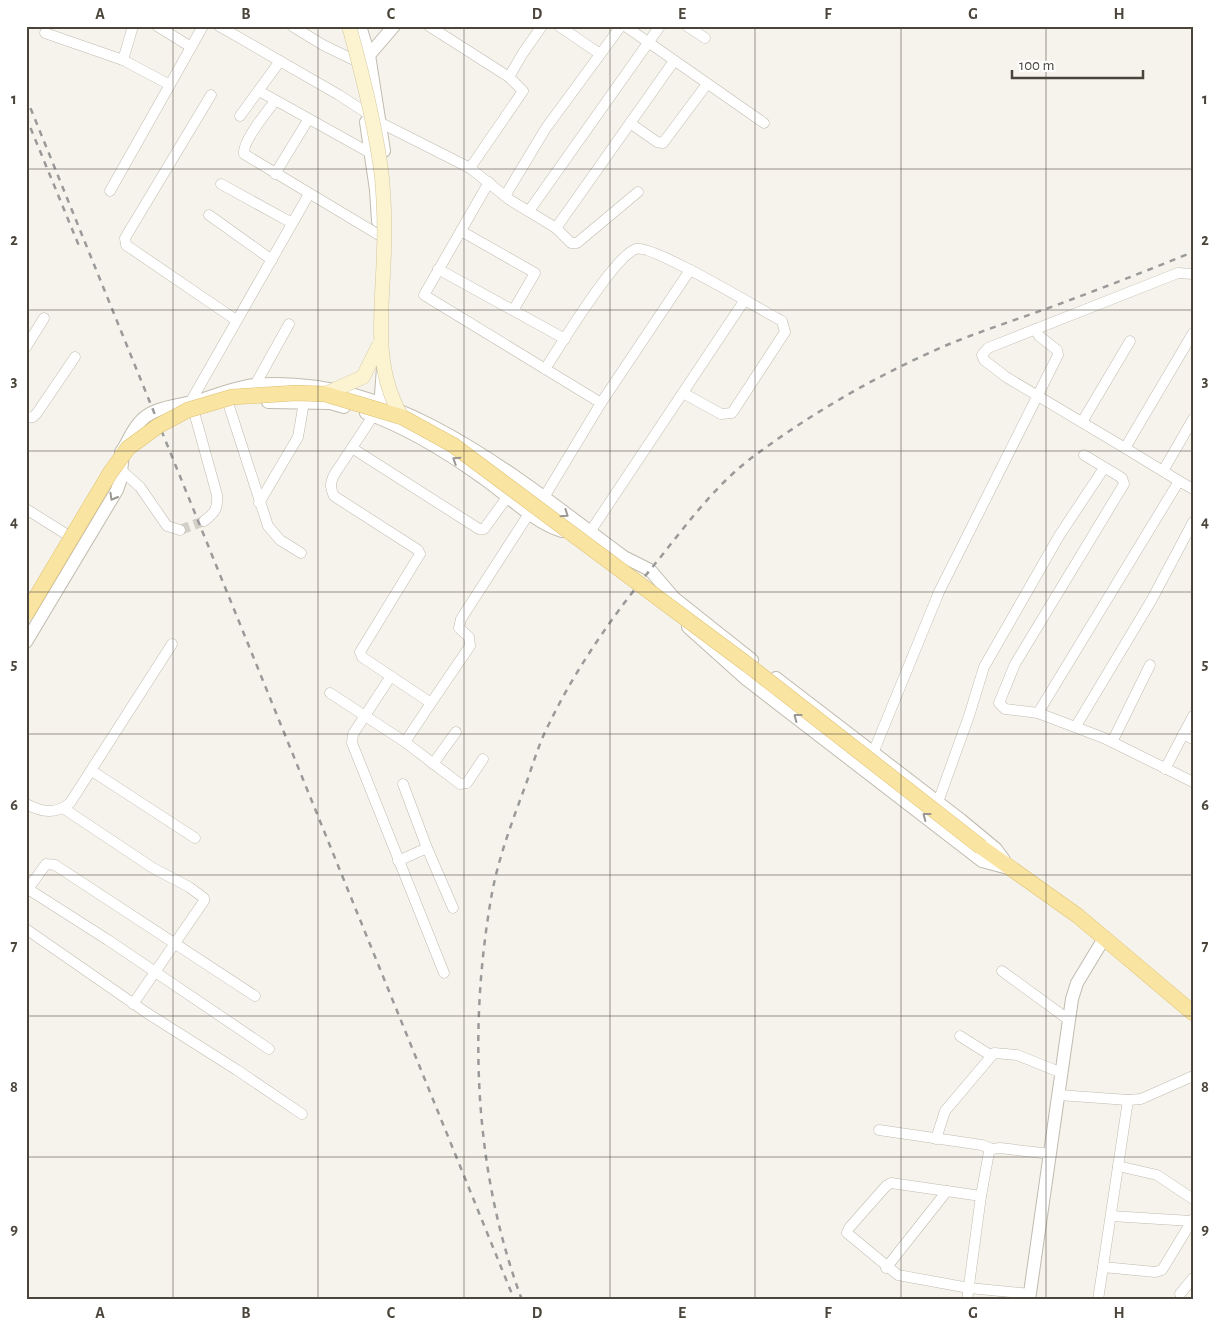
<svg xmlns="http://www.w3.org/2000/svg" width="1219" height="1326" viewBox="0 0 1219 1326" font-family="'Alegreya Sans',sans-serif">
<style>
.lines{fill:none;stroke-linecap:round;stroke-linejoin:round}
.minor-tunnel{stroke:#d3d0c8;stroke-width:10;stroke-dasharray:10 5;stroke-linecap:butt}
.minor-casing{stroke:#c1bbaf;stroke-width:11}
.tertiary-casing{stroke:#c1bbaf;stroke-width:14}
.primary-casing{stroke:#dfc271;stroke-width:16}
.minor{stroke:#fff;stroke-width:10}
.tertiary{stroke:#fff;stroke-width:12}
.primary{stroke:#f9e4a2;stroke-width:15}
.rail{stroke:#9a9a9a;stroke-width:2.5;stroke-dasharray:6 6;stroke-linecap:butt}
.secondary-bridge-casing{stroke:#d2c79f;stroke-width:15;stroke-linecap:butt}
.primary-bridge-casing{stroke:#dfc271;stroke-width:16;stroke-linecap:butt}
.secondary-bridge{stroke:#fcf3d0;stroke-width:14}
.primary-bridge{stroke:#f9e4a2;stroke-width:15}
.oneway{stroke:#9b9893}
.grid{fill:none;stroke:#4a443a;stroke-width:1;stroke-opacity:0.55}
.neatline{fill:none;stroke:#4a443a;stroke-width:2}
.grid-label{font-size:16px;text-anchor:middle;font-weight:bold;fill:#4a443a}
</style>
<rect width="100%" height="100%" fill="#f5f3ec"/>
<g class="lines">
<path class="minor-tunnel" d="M 180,530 L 204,521"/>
<g class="minor-casing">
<g id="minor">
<path d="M 157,26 L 191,47"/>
<path d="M 219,26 L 339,95 L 365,112"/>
<path d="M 292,26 L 323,45 L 352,59"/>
<path d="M 429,26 L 509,77 L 523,91 L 470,168"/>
<path d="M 559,26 L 600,54"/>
<path d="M 625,26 L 764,123"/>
<path d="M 687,26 L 705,38"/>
<path d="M 45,33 L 123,60 L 170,85"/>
<path d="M 123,60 L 133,26"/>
<path d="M 509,77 L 523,53 L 542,26"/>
<path d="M 259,91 L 372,154"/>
<path d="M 211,95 L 125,238 L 126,245 L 236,320"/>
<path d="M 275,101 C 267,112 242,141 244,154 L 379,235"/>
<path d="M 240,116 L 280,61"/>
<path d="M 381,123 L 470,168 L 510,200 L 556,228 L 571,243 L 577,243 L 638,192"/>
<path d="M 630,123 L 657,142 L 663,143 L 707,84"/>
<path d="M 275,174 L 308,120"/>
<path d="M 489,182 L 424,295 L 601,403"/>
<path d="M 221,184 L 292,223"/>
<path d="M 110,191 L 203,26"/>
<path d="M 505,196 L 546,128 L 621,26"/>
<path d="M 529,211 L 660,26"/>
<path d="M 209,215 L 272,260"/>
<path d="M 556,228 L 674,61"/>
<path d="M 461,231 L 535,273 L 514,309"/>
<path d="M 438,269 L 565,339"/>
<path d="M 1193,333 L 1125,448 L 1179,481 L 1038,713 L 1104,738 L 1193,782"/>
<path d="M 26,347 L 44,318"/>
<path d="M 545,369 C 560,346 615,255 636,249 C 652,244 761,310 782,321 L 785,332 L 732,413 L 721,414 L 683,393"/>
<path d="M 255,385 L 289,324"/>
<path d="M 228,403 L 268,526 L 280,540 L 301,553"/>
<path d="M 26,418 L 33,417 L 37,413 L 75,357"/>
<path d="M 1082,422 L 1130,341"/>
<path d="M 352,448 L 479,529 L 484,529 L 508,496"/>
<path d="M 1125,448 L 1006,377 L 984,360 L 982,355 L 988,348 L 1178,273 L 1193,274"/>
<path d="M 121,470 L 140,487 L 167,526 L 180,530"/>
<path d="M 1163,471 L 1193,419"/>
<path d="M 1179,481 L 1193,489"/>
<path d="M 543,499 L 601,403 L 690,270"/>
<path d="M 259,503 L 298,437 L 304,402"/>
<path d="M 26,509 L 66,534"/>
<path d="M 204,521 C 215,513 218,509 217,495 L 191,401 L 309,194"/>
<path d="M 590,532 L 744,301"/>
<path d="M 391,676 L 353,734 L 352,743 L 444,973"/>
<path d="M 330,693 L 405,742 L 431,703 L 362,657 L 360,652 L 420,554 L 418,550 L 334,496 C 330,487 330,483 334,475 L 373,416"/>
<path d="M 431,703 L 470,646 L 469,637 L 459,628 L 461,619 L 530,512"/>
<path d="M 1038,713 L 1005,709 L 999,703 L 1015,664 L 1124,484 L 1122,478 L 1084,455"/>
<path d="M 1076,726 L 1151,601 L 1193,522"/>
<path d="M 1183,734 L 1193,739"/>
<path d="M 405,742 L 460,784 L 467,783 L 483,759"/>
<path d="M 1112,742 L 1150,665"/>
<path d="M 873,753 L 939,592 L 1058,355 L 1057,350 L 1039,336 L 1035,329"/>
<path d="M 433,764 L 456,732"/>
<path d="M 1165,769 L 1193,716"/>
<path d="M 92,771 L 195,838"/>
<path d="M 403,784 L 427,848"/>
<path d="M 938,802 L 969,716 L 984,667 L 1059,536 L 1104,468"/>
<path d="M 26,804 C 42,812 55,815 70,803 L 172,644"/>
<path d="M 63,808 L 153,868 L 189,887 L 204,898 L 204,901 L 133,1004"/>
<path d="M 398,861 L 427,848 L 453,908"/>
<path d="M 26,929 L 147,1013 L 237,1070 L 302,1114"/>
<path d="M 1002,971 L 1069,1020"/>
<path d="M 255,996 L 55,865 L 46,864 L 28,889 L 108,940 L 269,1049"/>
<path d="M 960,1036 L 990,1055"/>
<path d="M 1059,1095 L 1128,1100 L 1141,1099 L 1193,1076"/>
<path d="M 879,1130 L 982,1145 L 992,1149"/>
<path d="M 936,1139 L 945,1111 L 994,1053 L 1017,1055 L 1062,1073"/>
<path d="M 1118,1166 L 1157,1175 L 1193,1199"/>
<path d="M 981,1196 L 891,1183 L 886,1186 L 849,1228 L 847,1233 L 898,1275 L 969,1288 L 1030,1294"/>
<path d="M 1111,1216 L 1191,1221"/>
<path d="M 1103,1267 L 1155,1272 L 1162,1270 L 1193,1219"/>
<path d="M 886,1268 L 947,1191"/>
<path d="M 1180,1294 L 1193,1278"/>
<path d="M 967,1300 L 981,1196 L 989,1152 L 992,1149 L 1000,1148 L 1050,1154"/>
<path d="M 1098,1300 L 1128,1100"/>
</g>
</g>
<g class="tertiary-casing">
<g id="tertiary">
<path d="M 360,26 L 369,55 L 384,151"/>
<path d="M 369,55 L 394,26"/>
<path d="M 366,122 L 376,190 L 378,221"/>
<path d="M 268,402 L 330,403 L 344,407"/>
<path d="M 380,408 L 383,368"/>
<path d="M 366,413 C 408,428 447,452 483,478 C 508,495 533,522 562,531"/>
<path d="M 121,452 C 128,443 131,432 139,423 C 152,406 177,407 204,399 C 222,393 237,387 255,385 C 396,373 517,478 624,557 L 650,570 L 674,598 L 752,660"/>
<path d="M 688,627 L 746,679 L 982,861 L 1008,868"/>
<path d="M 26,642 L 117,490 L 120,481 L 123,453"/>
<path d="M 776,678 L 961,820 L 996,849 L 1004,860"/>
<path d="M 1029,1300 L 1072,999 L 1077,983 L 1103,940"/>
</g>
</g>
<g class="primary-casing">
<path id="primary" d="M 981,847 L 1078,916 L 1193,1013"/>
</g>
<use href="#minor" class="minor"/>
<use href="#tertiary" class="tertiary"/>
<use href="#primary" class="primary"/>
<g class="rail">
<path d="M 26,97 L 514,1299"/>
<path d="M 26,117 L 79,246"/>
<path d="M 522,1300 C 474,1172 468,1027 492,893 C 499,856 513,819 526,784 C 533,764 539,743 549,724 C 578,664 617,610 659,559 C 687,524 714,487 750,459 C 810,414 877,375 947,345 C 981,331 1018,319 1054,306 C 1100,289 1146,271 1193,252"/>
</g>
<g class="secondary-bridge-casing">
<g id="secondary-bridge">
<path d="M 349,26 C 363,76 376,127 382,178 C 384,202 385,227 384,250 C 383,306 371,366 402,417"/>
<path d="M 325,394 L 363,377 L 379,345"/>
</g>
</g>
<g class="primary-bridge-casing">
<path id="primary-bridge" d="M 26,614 L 110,473 L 128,448 L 158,426 L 188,410 L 232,397 L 296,393 L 325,394 L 402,417 L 453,445 L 748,665 L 981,847"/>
</g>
<use href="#secondary-bridge" class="secondary-bridge"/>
<use href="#primary-bridge" class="primary-bridge"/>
</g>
<defs><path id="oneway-chevron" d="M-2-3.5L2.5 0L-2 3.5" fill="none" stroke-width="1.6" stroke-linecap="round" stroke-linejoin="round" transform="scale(1.25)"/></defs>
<g class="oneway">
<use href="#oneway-chevron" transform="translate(456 460) rotate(-147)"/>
<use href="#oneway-chevron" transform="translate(113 497) rotate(120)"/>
<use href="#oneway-chevron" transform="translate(565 514) rotate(35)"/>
<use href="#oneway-chevron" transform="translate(797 717) rotate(-143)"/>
<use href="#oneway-chevron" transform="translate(926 816) rotate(-143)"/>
</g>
<path class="grid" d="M 173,26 L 173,1300M 318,26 L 318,1300M 464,26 L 464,1300M 610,26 L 610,1300M 755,26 L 755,1300M 901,26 L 901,1300M 1046,26 L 1046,1300M 26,169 L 1193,169M 26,310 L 1193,310M 26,451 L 1193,451M 26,592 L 1193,592M 26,734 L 1193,734M 26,875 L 1193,875M 26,1016 L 1193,1016M 26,1157 L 1193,1157"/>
<rect width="1219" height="1326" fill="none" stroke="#ffffff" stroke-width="55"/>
<path d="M1012 70v8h131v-8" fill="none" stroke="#4a443a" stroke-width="2.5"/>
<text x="1019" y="70" font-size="15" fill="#4a443a" stroke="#ffffff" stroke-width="4" paint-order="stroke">100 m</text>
<rect x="28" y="28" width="1164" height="1270" class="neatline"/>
<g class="grid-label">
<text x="100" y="19">A</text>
<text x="246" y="19">B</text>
<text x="391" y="19">C</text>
<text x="537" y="19">D</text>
<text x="682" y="19">E</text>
<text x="828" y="19">F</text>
<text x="973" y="19">G</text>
<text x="1119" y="19">H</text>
<text x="14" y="104">1</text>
<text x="1205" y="104">1</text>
<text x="14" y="245">2</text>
<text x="1205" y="245">2</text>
<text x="14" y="386">3</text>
<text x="1205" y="386">3</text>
<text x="14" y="527">4</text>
<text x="1205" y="527">4</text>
<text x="14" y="669">5</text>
<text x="1205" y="669">5</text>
<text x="14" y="810">6</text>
<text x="1205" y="810">6</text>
<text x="14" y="951">7</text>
<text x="1205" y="951">7</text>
<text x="14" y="1092">8</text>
<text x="1205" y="1092">8</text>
<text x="14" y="1234">9</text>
<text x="1205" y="1234">9</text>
<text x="100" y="1318">A</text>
<text x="246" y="1318">B</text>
<text x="391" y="1318">C</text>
<text x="537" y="1318">D</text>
<text x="682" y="1318">E</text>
<text x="828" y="1318">F</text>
<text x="973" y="1318">G</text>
<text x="1119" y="1318">H</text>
</g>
</svg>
